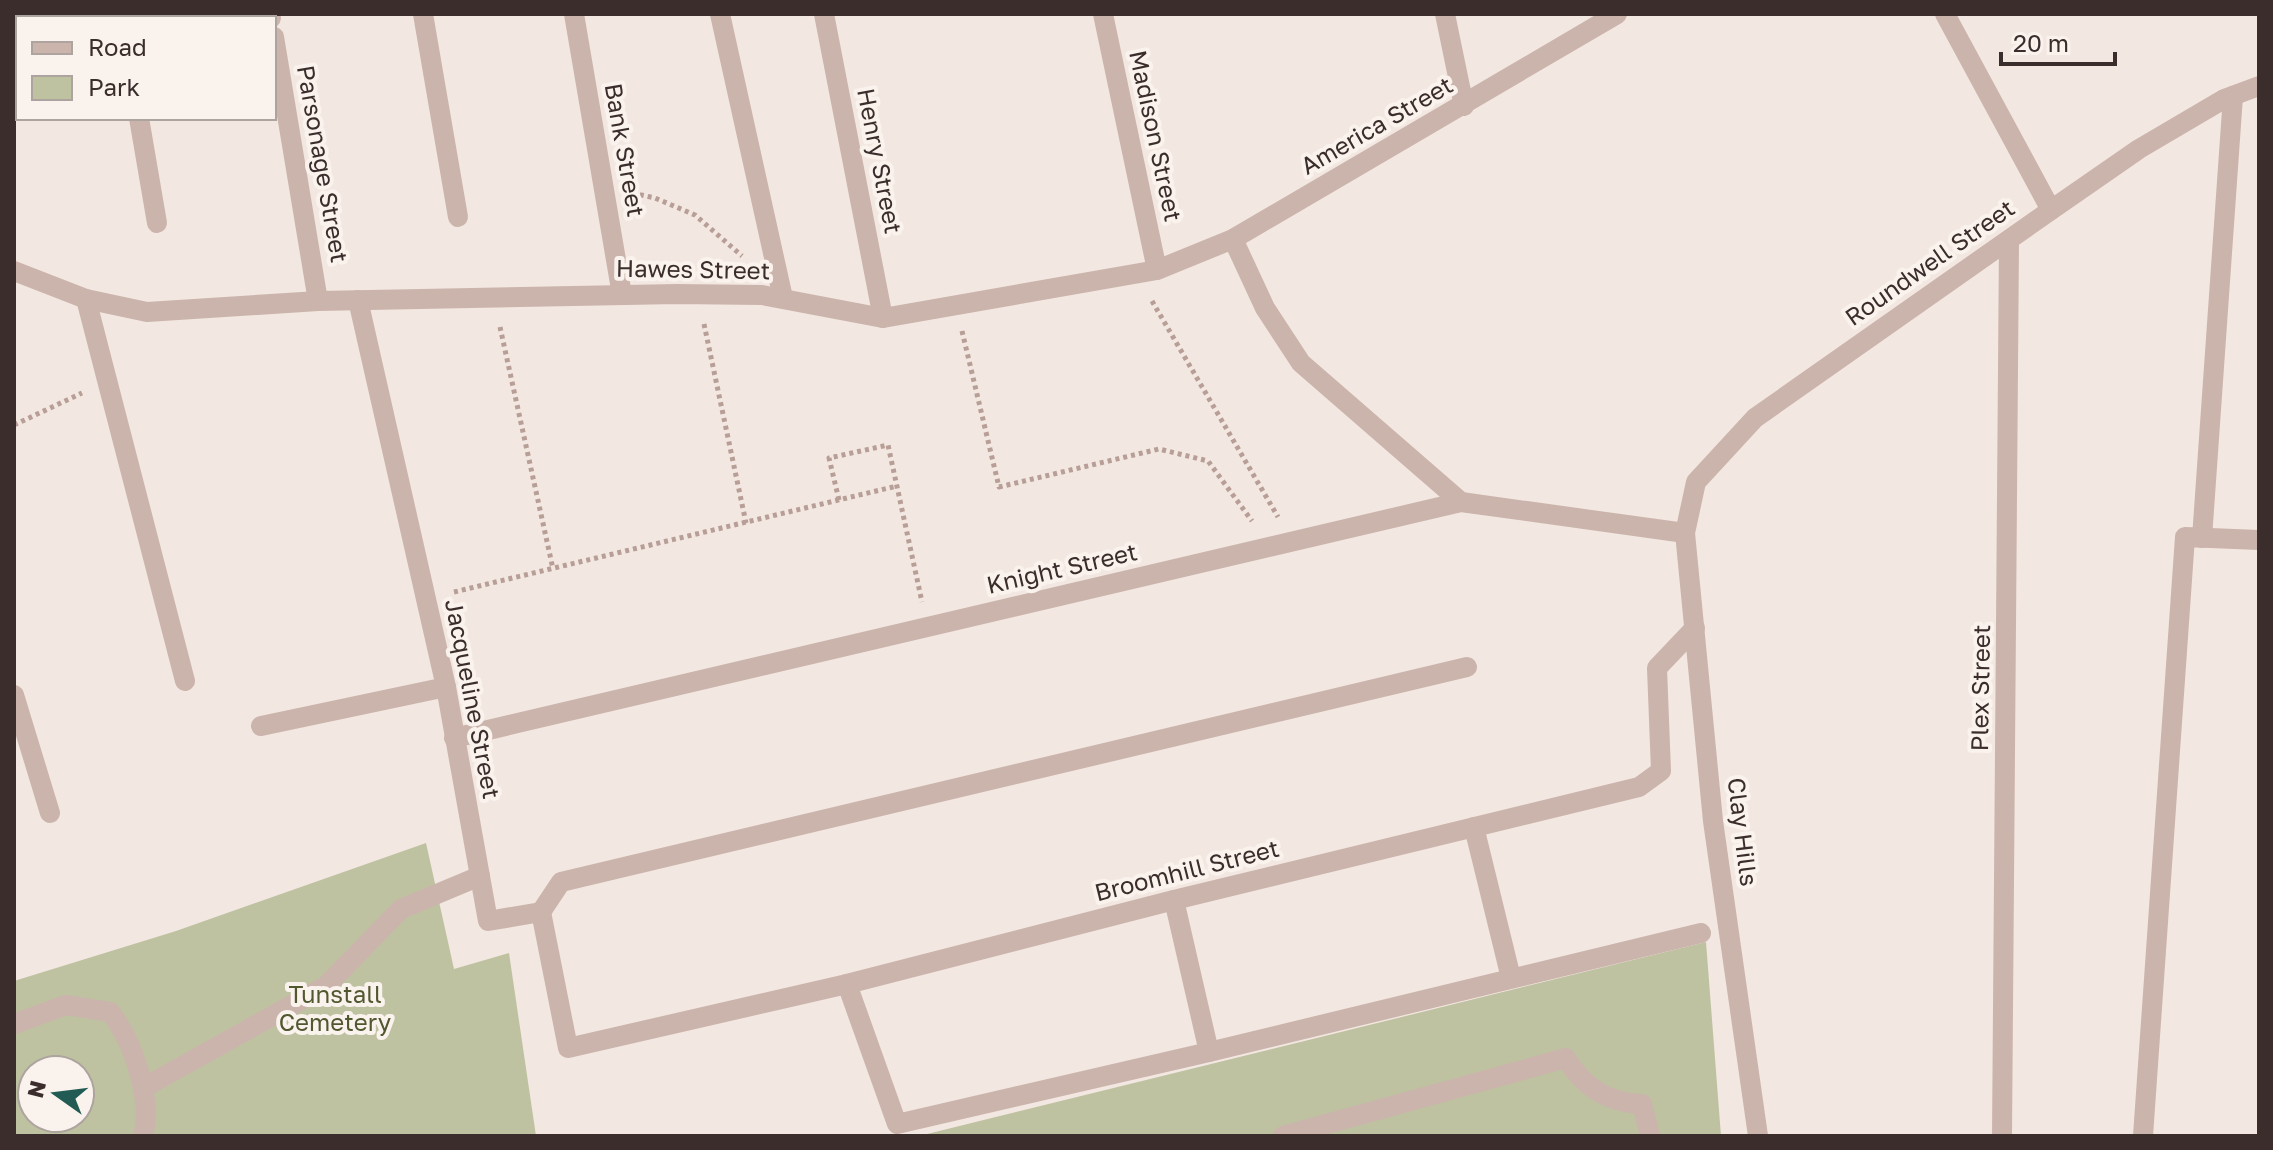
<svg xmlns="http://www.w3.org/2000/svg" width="2273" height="1150" viewBox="0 0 2273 1150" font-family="'Golos Text',sans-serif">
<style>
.green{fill:#bec2a1;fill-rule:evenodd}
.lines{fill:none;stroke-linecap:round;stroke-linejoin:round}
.path{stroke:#b79e97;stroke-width:5;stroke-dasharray:4 4;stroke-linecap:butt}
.minor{stroke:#cbb4ac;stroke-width:20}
.labels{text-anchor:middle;stroke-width:8;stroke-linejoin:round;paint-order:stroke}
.street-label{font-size:24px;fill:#3a2d2b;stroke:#faf2ed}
.park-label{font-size:24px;fill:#51572f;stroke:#faf2ed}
</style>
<rect width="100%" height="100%" fill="#f3e7e1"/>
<g class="green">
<path d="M 426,843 L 454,969 L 509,953 L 536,1136 L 14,1136 L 14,981 L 176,931 ZM 32,1070 L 80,1070 L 80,1118 L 32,1118 Z"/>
<path d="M 1706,942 L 1721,1136 L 919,1136 Z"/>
</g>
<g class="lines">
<g class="path">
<path d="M 632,193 L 655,198 L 695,215 L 742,256"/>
<path d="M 1152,301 L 1278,517"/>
<path d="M 704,324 L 746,523"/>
<path d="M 500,327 L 553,569"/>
<path d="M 962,331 L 999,487 L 1159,449 L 1208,461 L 1252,521"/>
<path d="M 14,425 L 82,393"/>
<path d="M 839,500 L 829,458 L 888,445 L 922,602"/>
<path d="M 454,592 L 897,486"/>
</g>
<g class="minor">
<path d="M 120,14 L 121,18"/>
<path d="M 270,14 L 271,18"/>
<path d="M 423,14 L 458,217"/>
<path d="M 574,14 L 622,295"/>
<path d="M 720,14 L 783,298"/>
<path d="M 824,14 L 883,318"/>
<path d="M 1103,14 L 1157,270"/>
<path d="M 1445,14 L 1464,106"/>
<path d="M 1945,14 L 2051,210"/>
<path d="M 274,37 L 318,301"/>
<path d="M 139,118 L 157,223"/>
<path d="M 1233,239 L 1265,308 L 1301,363 L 1461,502"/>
<path d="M 14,271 L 86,299 L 147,312 L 318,301 L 677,294 L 762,295 L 883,318 L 1157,270 L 1233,239 L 1617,14"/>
<path d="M 86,299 L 185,681"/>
<path d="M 358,300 L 446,687 L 488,921 L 541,912 L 568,1048 L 847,984 L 1174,900 L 1639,787 L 1661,771 L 1657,668 L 1695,628"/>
<path d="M 2202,538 L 2233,96"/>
<path d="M 14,695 L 50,813"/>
<path d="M 261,726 L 446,687"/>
<path d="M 454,738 L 1461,502 L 1685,533"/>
<path d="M 1474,827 L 1511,978"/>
<path d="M 1174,900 L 1209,1052"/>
<path d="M 541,912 L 561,882 L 1467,667"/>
<path d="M 847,984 L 897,1124 L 1209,1052 L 1701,933"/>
<path d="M 14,1024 L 66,1005 L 110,1012 C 133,1041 153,1099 143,1136"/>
<path d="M 143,1088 L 326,986 L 401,909 L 480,876"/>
<path d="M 1283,1136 L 1566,1058 C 1583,1087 1608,1103 1642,1104 L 1650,1136"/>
<path d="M 1758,1136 L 1713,821 L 1685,533 L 1696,482 L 1755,418 L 2051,210 L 2139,149 L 2224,99 L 2259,86"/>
<path d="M 2002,1136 L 2009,241"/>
<path d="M 2143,1136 L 2185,537 L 2259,540"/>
</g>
</g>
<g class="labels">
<g class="street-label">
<text transform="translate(1377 126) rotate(-30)" y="8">America Street</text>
<text transform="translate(1155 136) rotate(78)" y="8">Madison Street</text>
<text transform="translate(624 150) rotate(80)" y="8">Bank Street</text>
<text transform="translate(879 161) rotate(79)" y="8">Henry Street</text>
<text transform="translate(322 164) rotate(80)" y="8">Parsonage Street</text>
<text transform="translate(1930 263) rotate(-35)" y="8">Roundwell Street</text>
<text transform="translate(693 270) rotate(1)" y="8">Hawes Street</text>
<text transform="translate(1062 569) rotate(-13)" y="8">Knight Street</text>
<text transform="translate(1981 688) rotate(-89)" y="8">Plex Street</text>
<text transform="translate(472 699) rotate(79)" y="8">Jacqueline Street</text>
<text transform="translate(1742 832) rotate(83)" y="8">Clay Hills</text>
<text transform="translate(1187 871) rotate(-14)" y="8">Broomhill Street</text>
</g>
<g class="park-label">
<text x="335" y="1003">Tunstall<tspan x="335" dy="28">Cemetery</tspan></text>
</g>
</g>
<rect width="2273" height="1150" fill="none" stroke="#3a2d2b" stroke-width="32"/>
<rect x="16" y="16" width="260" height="104" fill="#faf2ed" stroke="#ada39f" stroke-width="2"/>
<rect x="32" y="42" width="40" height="12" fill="#cbb4ac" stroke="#ada39f" stroke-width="2"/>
<text x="88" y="56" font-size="24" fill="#3a2d2b">Road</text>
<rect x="32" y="76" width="40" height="24" fill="#bec2a1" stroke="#ada39f" stroke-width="2"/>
<text x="88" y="96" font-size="24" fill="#3a2d2b">Park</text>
<g transform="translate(56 1094) rotate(284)"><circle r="38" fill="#faf2ed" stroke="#ada39f" stroke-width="2"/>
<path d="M0-6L14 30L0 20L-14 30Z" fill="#215b53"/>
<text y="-12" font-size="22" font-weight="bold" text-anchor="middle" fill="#3a2d2b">N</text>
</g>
<path d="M2001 52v12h114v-12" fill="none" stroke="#3a2d2b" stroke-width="4"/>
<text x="2013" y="52" font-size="24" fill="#3a2d2b" stroke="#faf2ed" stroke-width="6" paint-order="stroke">20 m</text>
</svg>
